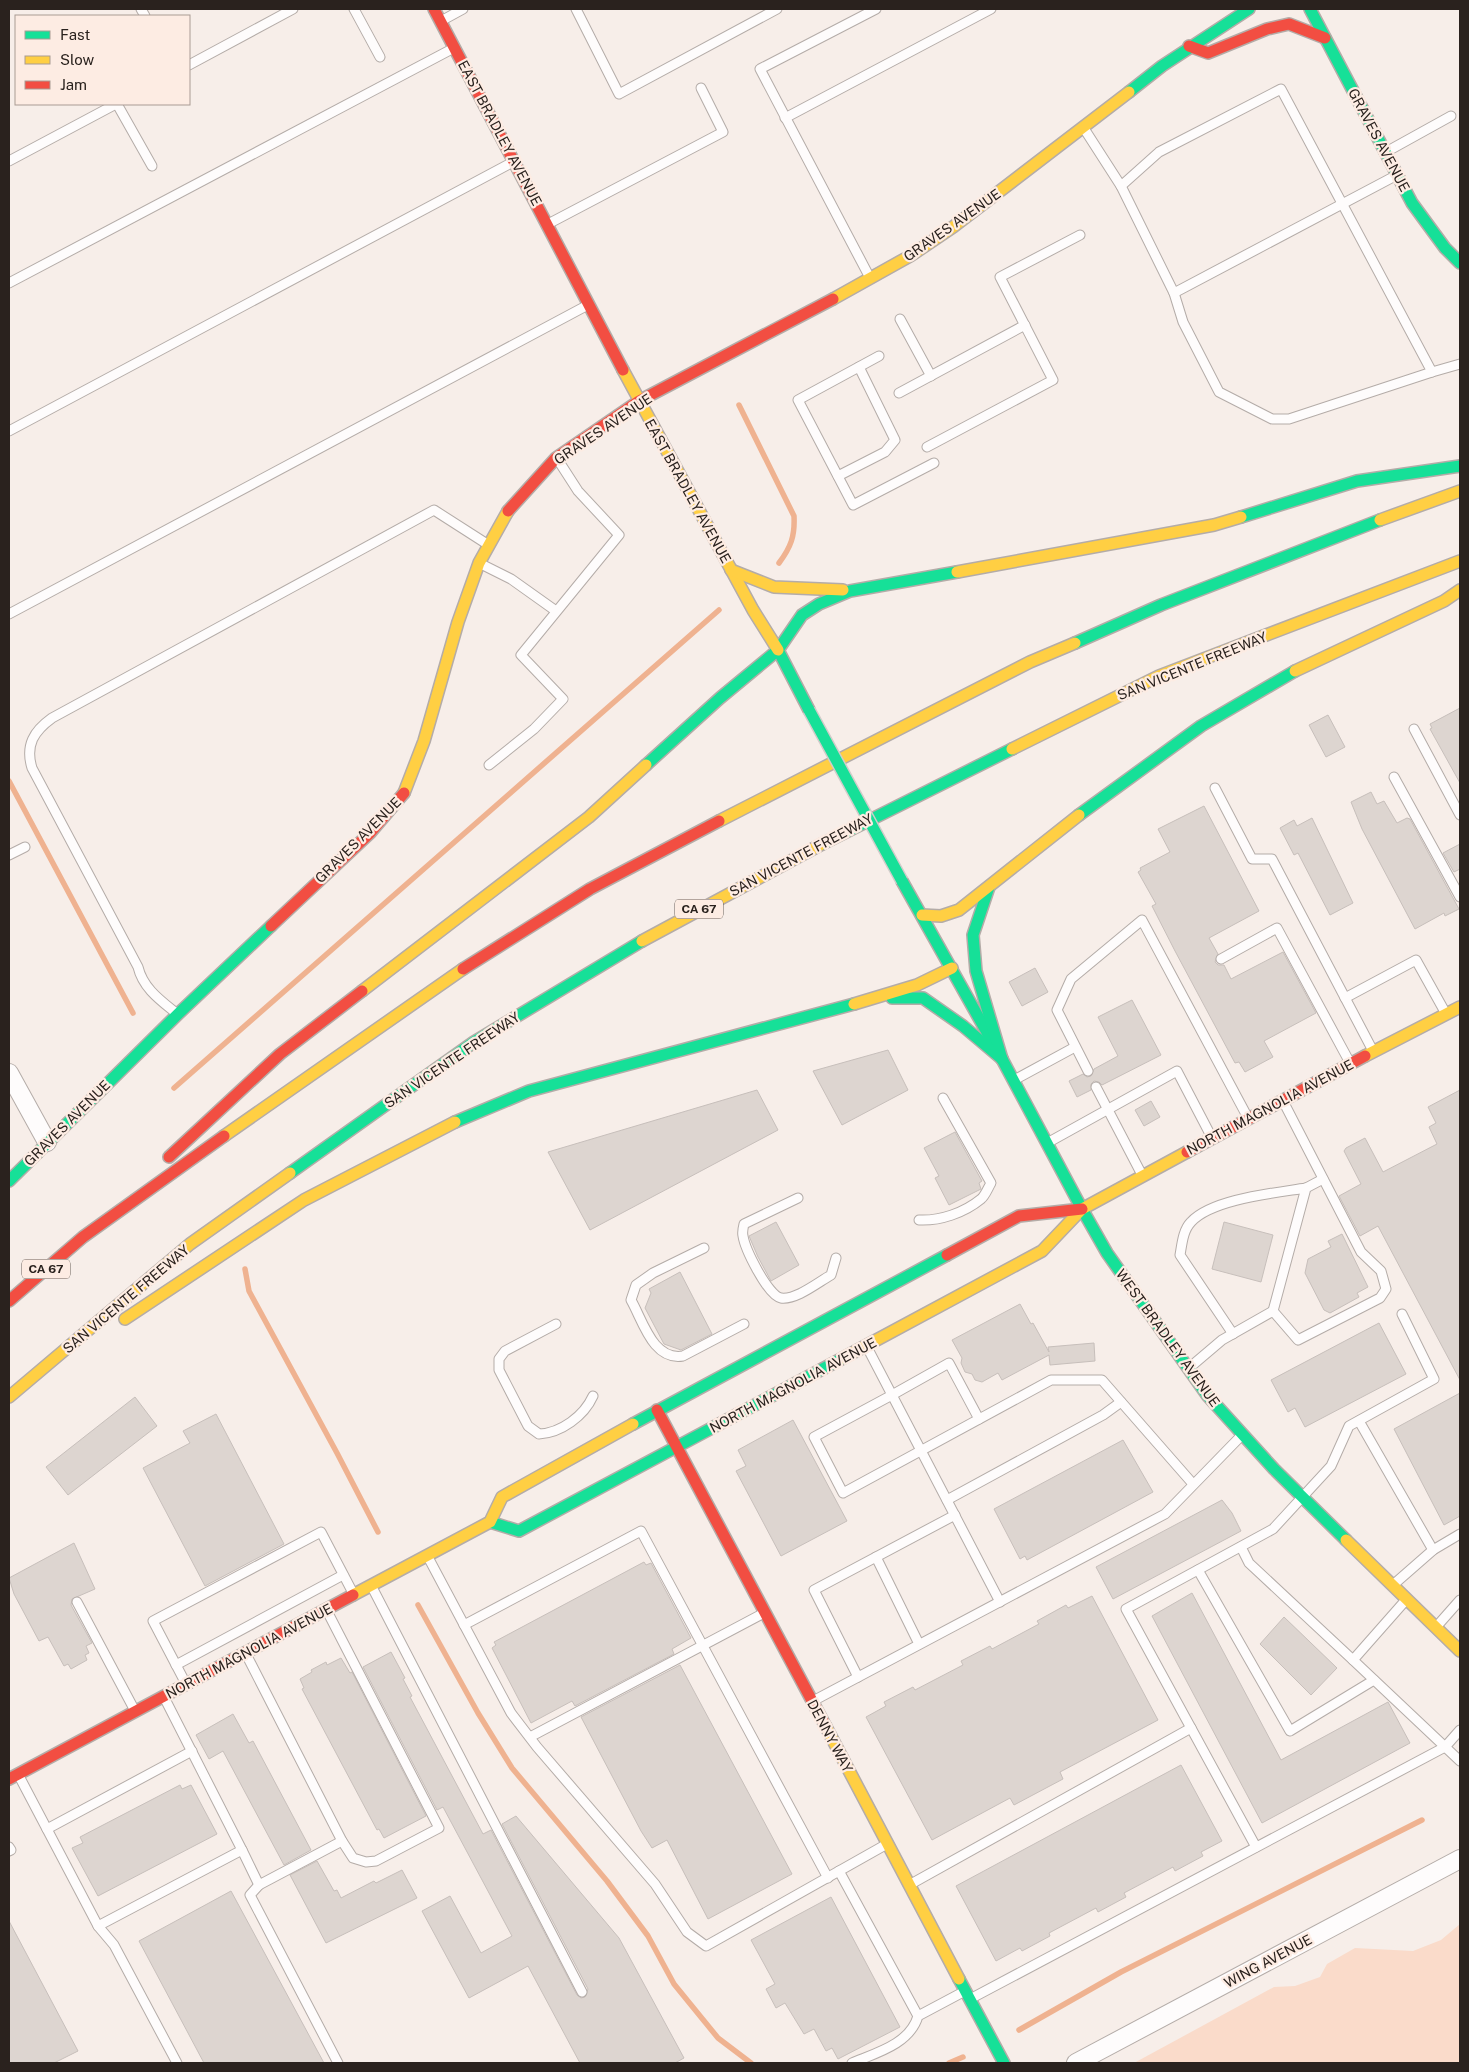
<svg xmlns="http://www.w3.org/2000/svg" width="1469" height="2072" viewBox="0 0 1469 2072" font-family="'Public Sans',sans-serif">
<style>
.green{fill:#fadbca}
.lines{fill:none;stroke-linecap:round;stroke-linejoin:round}
.stream{stroke:#efb290;stroke-width:5.5}
.building{fill:#ddd5d0;stroke:#c7bfbb}
.lane-casing{stroke:#b4aca8;stroke-width:11}
.street-casing{stroke:#b4aca8;stroke-width:20}
.fast-casing{stroke:#b4aca8;stroke-width:14}
.slow-casing{stroke:#b4aca8;stroke-width:14}
.jam-casing{stroke:#b4aca8;stroke-width:14}
.lane{stroke:#fefcfc;stroke-width:9}
.street{stroke:#fefcfc;stroke-width:18}
.fast{stroke:#16e098;stroke-width:11}
.slow{stroke:#ffcf43;stroke-width:11}
.jam{stroke:#f24e42;stroke-width:11}
.fast-bridge-casing{stroke:#d1ccca;stroke-width:14;stroke-linecap:butt}
.fast-bridge{stroke:#16e098;stroke-width:11}
.labels{text-anchor:middle;stroke-width:4.5;stroke-linejoin:round;paint-order:stroke}
.shield{fill:#fdece3;stroke:#695f59;stroke-width:1}
.shield-label{font-size:12px;font-weight:bold;fill:#2a221e}
.street-label{font-size:14px;fill:#2a221e;stroke:#fdece3}
</style>
<rect width="100%" height="100%" fill="#f7eee9"/>
<path class="green" d="M 1460,1924 L 1460,2063 L 1134,2063 L 1274,1987 L 1295,1986 L 1320,1977 L 1327,1964 L 1355,1948 L 1413,1951 L 1441,1940 Z"/>
<g class="lines">
<g class="stream">
<path d="M 739,405 L 794,516 C 795,536 791,547 779,563"/>
<path d="M 9,781 L 133,1013"/>
<path d="M 174,1088 L 719,610"/>
<path d="M 245,1269 L 249,1291 L 337,1453 L 378,1532"/>
<path d="M 418,1605 L 478,1713 L 512,1768 L 607,1881 L 648,1936 L 674,1984 L 718,2038 L 751,2063"/>
<path d="M 1019,2030 L 1121,1972 L 1422,1820"/>
<path d="M 949,2063 L 963,2057"/>
</g>
</g>
<g class="building">
<path d="M 1460,708 L 1460,783 L 1430,729 L 1432,728 L 1430,724 Z"/>
<path d="M 1328,715 L 1345,747 L 1326,757 L 1309,725 Z"/>
<path d="M 1371,792 L 1377,804 L 1384,801 L 1397,823 L 1407,818 L 1410,819 L 1459,909 L 1445,916 L 1444,913 L 1415,929 L 1362,829 L 1351,802 Z"/>
<path d="M 1204,806 L 1259,911 L 1209,938 L 1218,954 L 1215,962 L 1218,965 L 1224,965 L 1231,979 L 1283,952 L 1316,1013 L 1264,1041 L 1273,1057 L 1245,1072 L 1239,1062 L 1235,1063 L 1175,951 L 1152,906 L 1156,904 L 1138,872 L 1141,870 L 1140,868 L 1170,852 L 1158,829 Z"/>
<path d="M 1312,818 L 1353,903 L 1330,915 L 1298,853 L 1294,855 L 1280,828 L 1294,820 L 1297,826 Z"/>
<path d="M 1460,844 L 1460,869 L 1454,872 L 1443,853 Z"/>
<path d="M 1035,968 L 1048,992 L 1022,1006 L 1009,982 Z"/>
<path d="M 1132,1000 L 1161,1055 L 1102,1085 L 1099,1082 L 1094,1081 L 1091,1084 L 1091,1090 L 1077,1097 L 1069,1081 L 1083,1074 L 1087,1077 L 1091,1076 L 1094,1069 L 1118,1056 L 1098,1017 Z"/>
<path d="M 888,1050 L 908,1090 L 842,1125 L 813,1071 Z"/>
<path d="M 757,1090 L 778,1130 L 590,1230 L 548,1152 Z"/>
<path d="M 1460,1090 L 1460,1380 L 1378,1226 L 1360,1236 L 1339,1196 L 1361,1184 L 1344,1151 L 1346,1148 L 1365,1138 L 1383,1172 L 1437,1144 L 1429,1127 L 1436,1123 L 1428,1107 Z"/>
<path d="M 1151,1101 L 1160,1117 L 1144,1126 L 1135,1110 Z"/>
<path d="M 955,1132 L 982,1181 L 979,1183 L 981,1189 L 949,1205 L 935,1178 L 939,1176 L 924,1148 Z"/>
<path d="M 776,1222 L 799,1265 L 771,1281 L 758,1257 L 749,1236 Z"/>
<path d="M 1224,1222 L 1273,1235 L 1261,1282 L 1212,1269 Z"/>
<path d="M 1342,1234 L 1368,1287 L 1357,1293 L 1359,1297 L 1330,1313 L 1324,1310 L 1305,1273 L 1308,1259 L 1331,1247 L 1328,1241 Z"/>
<path d="M 680,1272 L 712,1334 L 681,1350 L 664,1344 L 645,1308 L 651,1293 L 649,1289 Z"/>
<path d="M 1020,1304 L 1031,1324 L 1033,1323 L 1049,1352 L 1048,1347 L 1094,1343 L 1095,1361 L 1050,1365 L 1049,1355 L 1002,1380 L 998,1373 L 982,1382 L 975,1380 L 972,1374 L 965,1372 L 961,1363 L 962,1358 L 952,1340 Z"/>
<path d="M 1379,1323 L 1406,1374 L 1305,1427 L 1295,1408 L 1288,1412 L 1271,1380 Z"/>
<path d="M 1460,1393 L 1460,1516 L 1444,1525 L 1394,1429 Z"/>
<path d="M 135,1397 L 157,1426 L 68,1495 L 46,1467 Z"/>
<path d="M 216,1414 L 284,1544 L 205,1586 L 143,1468 L 190,1443 L 183,1431 Z"/>
<path d="M 793,1420 L 847,1521 L 781,1556 L 736,1471 L 746,1466 L 738,1450 Z"/>
<path d="M 1123,1440 L 1153,1492 L 1027,1560 L 1025,1556 L 1020,1559 L 994,1509 Z"/>
<path d="M 1222,1500 L 1232,1513 L 1241,1531 L 1113,1599 L 1096,1567 Z"/>
<path d="M 74,1543 L 95,1589 L 72,1599 L 71,1605 L 92,1643 L 86,1646 L 89,1653 L 85,1655 L 87,1660 L 71,1669 L 68,1664 L 64,1666 L 48,1637 L 39,1641 L 14,1594 L 9,1578 Z"/>
<path d="M 644,1562 L 646,1565 L 651,1563 L 691,1638 L 672,1649 L 674,1654 L 575,1706 L 572,1701 L 531,1723 L 492,1648 L 496,1645 L 494,1642 Z"/>
<path d="M 1192,1593 L 1281,1760 L 1388,1702 L 1410,1743 L 1262,1823 L 1152,1616 Z"/>
<path d="M 1092,1596 L 1158,1720 L 1060,1772 L 1063,1779 L 1014,1805 L 1010,1798 L 932,1840 L 866,1717 L 886,1706 L 884,1702 L 913,1687 L 915,1690 L 963,1665 L 961,1661 L 990,1646 L 992,1649 L 1039,1624 L 1037,1621 L 1066,1605 L 1068,1608 Z"/>
<path d="M 1284,1617 L 1337,1668 L 1311,1695 L 1260,1644 Z"/>
<path d="M 391,1652 L 405,1678 L 403,1679 L 412,1696 L 410,1697 L 483,1834 L 491,1830 L 577,1995 L 581,1998 L 585,1997 L 588,1989 L 502,1824 L 516,1816 L 619,1938 L 684,2058 L 675,2063 L 580,2063 L 528,1966 L 469,1998 L 422,1911 L 450,1896 L 481,1953 L 512,1936 L 443,1807 L 437,1810 L 363,1667 Z"/>
<path d="M 341,1658 L 350,1673 L 352,1672 L 426,1816 L 384,1838 L 379,1829 L 377,1830 L 302,1689 L 304,1688 L 300,1679 L 312,1672 L 311,1670 L 326,1662 L 327,1665 Z"/>
<path d="M 680,1665 L 792,1874 L 708,1919 L 667,1840 L 652,1848 L 641,1831 L 581,1717 Z"/>
<path d="M 233,1714 L 249,1743 L 253,1741 L 311,1850 L 284,1865 L 223,1751 L 209,1759 L 196,1735 Z"/>
<path d="M 1181,1765 L 1222,1841 L 1201,1852 L 1203,1856 L 1175,1871 L 1173,1867 L 1124,1893 L 1126,1897 L 1098,1912 L 1096,1908 L 1049,1933 L 1050,1936 L 1022,1951 L 1020,1948 L 996,1961 L 956,1886 Z"/>
<path d="M 180,1785 L 182,1789 L 191,1785 L 217,1834 L 98,1896 L 72,1848 L 83,1843 L 80,1837 Z"/>
<path d="M 317,1861 L 334,1891 L 337,1890 L 341,1898 L 374,1881 L 376,1883 L 402,1870 L 417,1898 L 326,1943 L 290,1875 Z"/>
<path d="M 231,1891 L 324,2063 L 204,2063 L 139,1941 Z"/>
<path d="M 831,1897 L 900,2027 L 838,2059 L 832,2048 L 826,2051 L 814,2029 L 804,2034 L 785,2003 L 776,2008 L 766,1989 L 775,1984 L 751,1940 Z"/>
<path d="M 9,1921 L 78,2051 L 54,2063 L 9,2063 Z"/>
</g>
<g class="lines">
<g class="lane-casing">
<g id="lane">
<path d="M 141,9 L 145,16"/>
<path d="M 354,9 L 380,57"/>
<path d="M 576,9 L 619,94 L 777,9"/>
<path d="M 441,21 L 463,9"/>
<path d="M 189,65 L 293,9"/>
<path d="M 1281,89 L 1432,372 L 1289,419 L 1272,419 L 1219,392 L 1183,322 L 1174,293 L 1121,186 L 1159,152 Z"/>
<path d="M 117,104 L 152,166"/>
<path d="M 785,118 L 991,9"/>
<path d="M 1085,130 L 1121,186"/>
<path d="M 1386,152 L 1451,116"/>
<path d="M 9,161 L 116,104"/>
<path d="M 548,224 L 723,132 L 701,88"/>
<path d="M 869,276 L 760,69 L 876,9"/>
<path d="M 9,283 L 452,49"/>
<path d="M 1174,293 L 1397,175"/>
<path d="M 900,319 L 931,376"/>
<path d="M 879,356 L 798,400 L 853,505 L 934,463"/>
<path d="M 1432,372 L 1460,364"/>
<path d="M 899,393 L 1025,325"/>
<path d="M 9,431 L 511,163"/>
<path d="M 927,447 L 1053,380 L 1000,277 L 1080,235"/>
<path d="M 838,476 L 885,452 L 895,440 L 859,367"/>
<path d="M 481,564 L 511,579 L 556,611"/>
<path d="M 9,614 L 586,306"/>
<path d="M 1414,729 L 1460,815"/>
<path d="M 489,765 L 534,729 L 563,699 L 521,655 L 619,535 L 578,491 L 558,460"/>
<path d="M 1394,777 L 1460,897"/>
<path d="M 1215,788 L 1252,859 L 1272,859 L 1372,1049"/>
<path d="M 9,855 L 25,847"/>
<path d="M 1221,959 L 1277,928 L 1349,1061"/>
<path d="M 1345,998 L 1416,960 L 1445,1012"/>
<path d="M 176,1013 C 160,1000 143,988 138,967 L 32,768 C 25,745 34,731 52,718 L 434,510 L 487,544"/>
<path d="M 1088,1071 L 1057,1010 L 1071,979 L 1142,920 L 1247,1116"/>
<path d="M 1016,1079 L 1075,1047"/>
<path d="M 1096,1087 L 1141,1173"/>
<path d="M 1049,1142 L 1177,1071 L 1211,1136"/>
<path d="M 798,1198 L 744,1224 C 743,1228 742,1232 743,1236 C 745,1249 768,1296 781,1298 C 796,1300 817,1283 831,1275 L 836,1258"/>
<path d="M 919,1220 C 940,1221 964,1213 981,1199 C 985,1196 988,1188 991,1183 L 943,1098"/>
<path d="M 704,1248 L 653,1273 L 636,1285 L 631,1300 C 643,1321 653,1361 683,1356 L 744,1324"/>
<path d="M 1273,1311 L 1306,1188 L 1323,1179"/>
<path d="M 556,1324 L 505,1351 L 499,1359 L 499,1370 L 528,1426 L 539,1434 C 561,1433 584,1416 593,1396"/>
<path d="M 1233,1334 L 1180,1255 C 1182,1244 1183,1230 1191,1222 C 1212,1199 1275,1193 1306,1188"/>
<path d="M 868,1349 L 892,1395 L 814,1437 L 843,1493 L 1051,1380 L 1102,1380 L 1193,1484"/>
<path d="M 1189,1368 L 1222,1340 L 1273,1311 L 1298,1340 L 1380,1298 L 1386,1289 L 1381,1271 L 1361,1252 L 1283,1101"/>
<path d="M 979,1419 L 949,1363 L 892,1395 L 1000,1602"/>
<path d="M 1359,1421 L 1433,1550"/>
<path d="M 947,1500 L 1103,1415 L 1121,1402"/>
<path d="M 1241,1547 L 1249,1563 L 1353,1660"/>
<path d="M 876,1557 L 919,1644"/>
<path d="M 429,1559 L 511,1713 L 537,1747 L 655,1884 L 687,1932 L 706,1946 L 887,1844"/>
<path d="M 1198,1570 L 1290,1731 L 1374,1680"/>
<path d="M 1393,1585 L 1433,1550 L 1460,1534"/>
<path d="M 373,1589 L 582,1992"/>
<path d="M 1405,1601 L 1353,1660 L 1460,1761"/>
<path d="M 77,1602 L 134,1709"/>
<path d="M 464,1625 L 641,1531 L 828,1878"/>
<path d="M 1437,1626 L 1460,1600"/>
<path d="M 247,1656 L 342,1841 L 353,1858 L 366,1862 L 376,1861 L 439,1828 L 327,1611"/>
<path d="M 176,1665 L 343,1575"/>
<path d="M 858,1677 L 814,1590 L 955,1515"/>
<path d="M 185,1682 L 153,1621 L 321,1532 L 353,1593"/>
<path d="M 813,1701 L 1165,1514 L 1241,1436"/>
<path d="M 530,1737 L 764,1613"/>
<path d="M 19,1776 L 98,1926 L 242,1850 L 165,1699"/>
<path d="M 47,1829 L 192,1751"/>
<path d="M 9,1847 L 11,1850 L 9,1851"/>
<path d="M 1256,1847 L 1126,1609 L 1273,1529 L 1331,1466 L 1349,1426 L 1434,1379 L 1402,1314"/>
<path d="M 242,1850 L 259,1885 L 342,1841"/>
<path d="M 839,1871 L 918,2016"/>
<path d="M 911,1884 L 1191,1728"/>
<path d="M 259,1885 L 250,1895 L 338,2063"/>
<path d="M 98,1926 L 114,1945 L 177,2063"/>
<path d="M 972,1998 L 1445,1747 L 1460,1730"/>
<path d="M 852,2063 C 876,2053 910,2044 918,2016 L 965,1991"/>
</g>
</g>
<g class="street-casing">
<g id="street">
<path d="M 9,1073 L 47,1142"/>
<path d="M 1076,2063 L 1460,1859"/>
</g>
</g>
<g class="fast-casing">
<g id="fast">
<path d="M 1310,9 L 1412,203 L 1445,248 L 1460,263"/>
<path d="M 1129,92 L 1162,66 L 1249,9"/>
<path d="M 1241,517 L 1357,481 L 1460,466"/>
<path d="M 1075,643 L 1161,605 L 1380,520"/>
<path d="M 778,650 L 809,710"/>
<path d="M 646,765 L 720,698 L 778,650 L 802,615 L 819,604 L 850,591 L 957,572"/>
<path d="M 1079,815 L 1201,726 L 1295,671"/>
<path d="M 822,844 L 1012,749"/>
<path d="M 902,881 L 1002,1059 L 1082,1209"/>
<path d="M 989,887 L 973,935 L 976,971 L 1002,1059"/>
<path d="M 892,998 L 923,998 L 963,1026 L 1002,1059"/>
<path d="M 455,1122 L 529,1091 L 854,1004"/>
<path d="M 290,1173 L 474,1042 L 642,941"/>
<path d="M 9,1181 L 178,1014 L 271,926"/>
<path d="M 1082,1209 L 1107,1253 L 1207,1395 L 1274,1469 L 1346,1540"/>
<path d="M 633,1424 L 947,1255"/>
<path d="M 490,1522 L 519,1531 L 843,1358"/>
<path d="M 959,1979 L 1004,2063"/>
</g>
</g>
<g class="slow-casing">
<g id="slow">
<path d="M 833,299 L 910,256 L 953,227 L 1129,92"/>
<path d="M 623,370 L 753,610 L 778,650"/>
<path d="M 1380,520 L 1460,491"/>
<path d="M 731,570 L 774,587 L 843,590"/>
<path d="M 957,572 L 1214,525 L 1241,517"/>
<path d="M 1295,671 L 1444,601 L 1460,590"/>
<path d="M 1012,749 L 1159,676 L 1460,561"/>
<path d="M 404,793 L 424,741 L 458,622 L 479,563 L 508,511"/>
<path d="M 719,821 L 1030,662 L 1075,643"/>
<path d="M 922,915 L 941,916 L 959,910 L 1079,815"/>
<path d="M 642,941 L 822,844"/>
<path d="M 362,991 L 589,817 L 646,765"/>
<path d="M 854,1004 L 917,985 L 952,968"/>
<path d="M 1365,1056 L 1460,1007"/>
<path d="M 224,1136 L 463,969"/>
<path d="M 125,1319 L 304,1200 L 455,1122"/>
<path d="M 843,1358 L 1042,1251 L 1082,1209 L 1187,1152"/>
<path d="M 9,1397 L 190,1244 L 290,1173"/>
<path d="M 1346,1540 L 1460,1651"/>
<path d="M 353,1595 L 490,1522 L 502,1497 L 633,1424"/>
<path d="M 826,1727 L 959,1979"/>
</g>
</g>
<g class="jam-casing">
<g id="jam">
<path d="M 434,9 L 623,370"/>
<path d="M 1189,46 L 1208,53 L 1267,29 L 1289,24 L 1325,38"/>
<path d="M 508,511 L 556,458 L 639,401 L 833,299"/>
<path d="M 271,926 L 370,833 L 404,793"/>
<path d="M 463,969 L 590,889 L 719,821"/>
<path d="M 1187,1152 L 1365,1056"/>
<path d="M 169,1157 L 280,1054 L 362,991"/>
<path d="M 947,1255 L 1019,1216 L 1082,1209"/>
<path d="M 9,1301 L 83,1237 L 224,1136"/>
<path d="M 657,1410 L 826,1727"/>
<path d="M 9,1779 L 353,1595"/>
</g>
</g>
<use href="#lane" class="lane"/>
<use href="#street" class="street"/>
<use href="#fast" class="fast"/>
<use href="#slow" class="slow"/>
<use href="#jam" class="jam"/>
<g class="fast-bridge-casing">
<path id="fast-bridge" d="M 809,710 L 902,881"/>
</g>
<use href="#fast-bridge" class="fast-bridge"/>
</g>
<g class="labels">
<g class="shield">
<rect x="675" y="899.5" width="48" height="19" rx="4"/>
<rect x="22" y="1259.5" width="48" height="19" rx="4"/>
</g>
<g class="shield-label">
<text x="699" y="913">CA 67</text>
<text x="46" y="1273">CA 67</text>
</g>
<g class="street-label">
<text transform="translate(500 133) rotate(62)" y="5">EAST BRADLEY AVENUE</text>
<text transform="translate(1379 140) rotate(62)" y="5">GRAVES AVENUE</text>
<text transform="translate(952 225) rotate(-35)" y="5">GRAVES AVENUE</text>
<text transform="translate(603 429) rotate(-34)" y="5">GRAVES AVENUE</text>
<text transform="translate(688 491) rotate(61)" y="5">EAST BRADLEY AVENUE</text>
<text transform="translate(1192 666) rotate(-22)" y="5">SAN VICENTE FREEWAY</text>
<text transform="translate(358 840) rotate(-45)" y="5">GRAVES AVENUE</text>
<text transform="translate(801 855) rotate(-28)" y="5">SAN VICENTE FREEWAY</text>
<text transform="translate(452 1060) rotate(-34)" y="5">SAN VICENTE FREEWAY</text>
<text transform="translate(1270 1107) rotate(-28)" y="5">NORTH MAGNOLIA AVENUE</text>
<text transform="translate(67 1123) rotate(-45)" y="5">GRAVES AVENUE</text>
<text transform="translate(126 1299) rotate(-40)" y="5">SAN VICENTE FREEWAY</text>
<text transform="translate(1168 1338) rotate(54)" y="5">WEST BRADLEY AVENUE</text>
<text transform="translate(793 1385) rotate(-28)" y="5">NORTH MAGNOLIA AVENUE</text>
<text transform="translate(249 1651) rotate(-28)" y="5">NORTH MAGNOLIA AVENUE</text>
<text transform="translate(830 1736) rotate(62)" y="5">DENNY WAY</text>
<text transform="translate(1268 1961) rotate(-28)" y="5">WING AVENUE</text>
</g>
</g>
<rect width="1469" height="2072" fill="none" stroke="#2a221e" stroke-width="20"/>
<rect x="15" y="15" width="175" height="90" fill="#fdece3" stroke="#a99b94"/>
<rect x="25" y="31" width="25" height="8" fill="#16e098" stroke="#a99b94"/>
<text x="60" y="40" font-size="15" fill="#2a221e">Fast</text>
<rect x="25" y="56" width="25" height="8" fill="#ffcf43" stroke="#a99b94"/>
<text x="60" y="65" font-size="15" fill="#2a221e">Slow</text>
<rect x="25" y="81" width="25" height="8" fill="#f24e42" stroke="#a99b94"/>
<text x="60" y="90" font-size="15" fill="#2a221e">Jam</text>
</svg>
